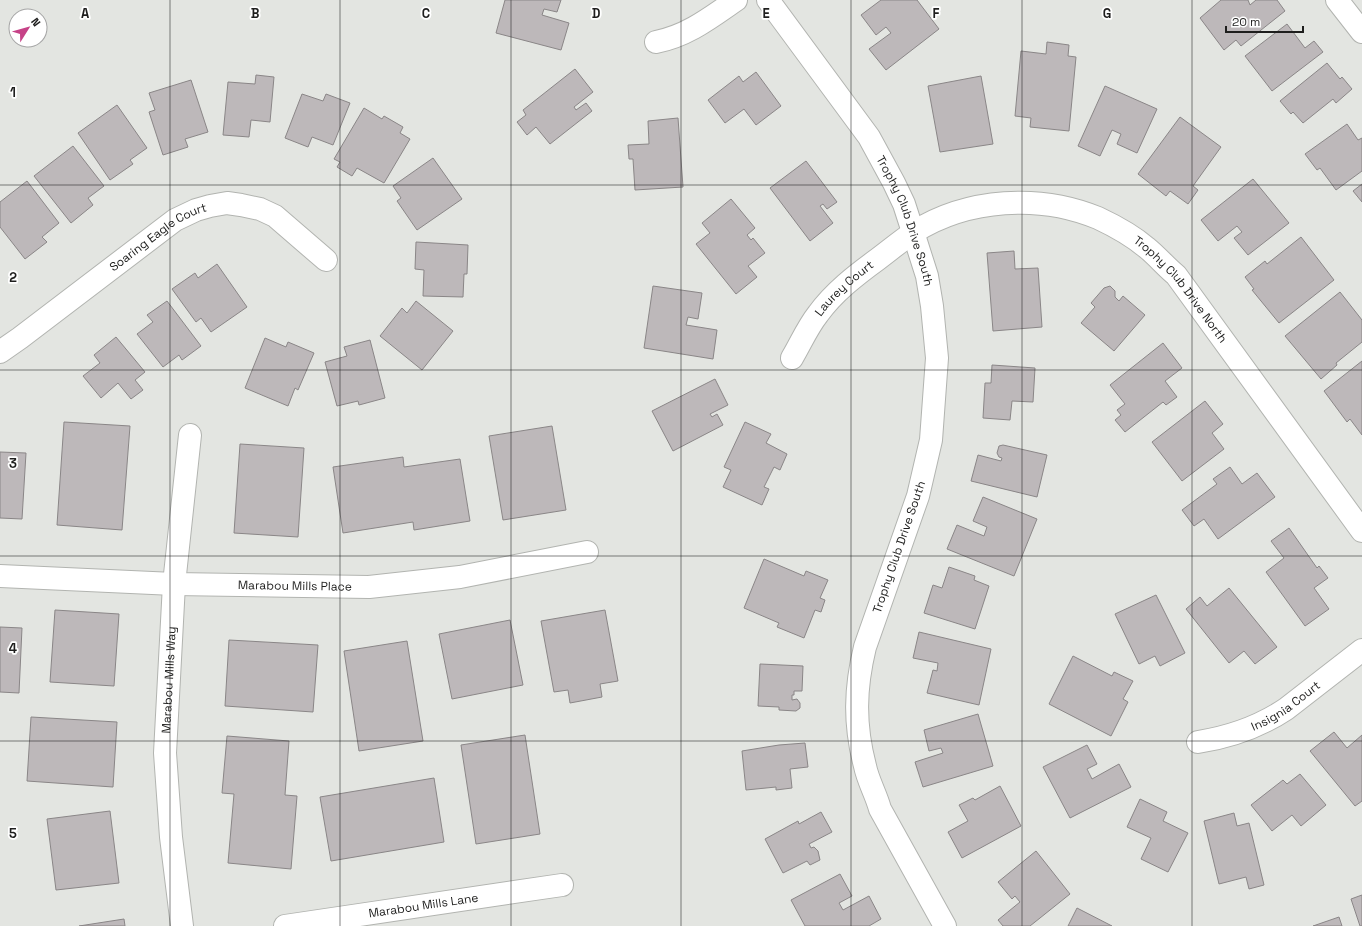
<svg xmlns="http://www.w3.org/2000/svg" width="1362" height="926" viewBox="0 0 1362 926" font-family="'Space Grotesk',sans-serif">
<style>
.building{fill:#bdb8ba;stroke:#8a8687}
.lines{fill:none;stroke-linecap:round;stroke-linejoin:round}
.minor-casing{stroke:#b2b4b0;stroke-width:24}
.minor{stroke:#fff;stroke-width:22}
.grid{fill:none;stroke:#1e1e1d;stroke-width:1;stroke-opacity:0.55}
.labels{text-anchor:middle;stroke-width:3.5;stroke-linejoin:round;paint-order:stroke}
.street-label{font-size:12px;fill:#1e1e1d;stroke:#fff}
.grid-label{font-size:13px;text-anchor:middle;font-weight:bold;fill:#1e1e1d;stroke:#fff;stroke-width:3.5;stroke-linejoin:round;paint-order:stroke}
</style>
<rect width="100%" height="100%" fill="#e3e5e1"/>
<g class="building">
<path d="M 505,0 L 561,0 L 557,12 L 544,9 L 542,15 L 569,23 L 561,50 L 496,33 Z"/>
<path d="M 881,0 L 917,0 L 939,29 L 886,70 L 869,49 L 891,33 L 886,27 L 876,35 L 861,15 Z"/>
<path d="M 1221,0 L 1248,0 L 1250,5 L 1256,0 L 1277,0 L 1285,11 L 1241,46 L 1236,40 L 1224,50 L 1200,18 Z"/>
<path d="M 1287,24 L 1305,48 L 1314,41 L 1323,52 L 1272,91 L 1245,56 Z"/>
<path d="M 1047,42 L 1069,45 L 1068,56 L 1076,57 L 1069,131 L 1030,127 L 1031,118 L 1015,116 L 1021,51 L 1046,54 Z"/>
<path d="M 1327,63 L 1340,79 L 1342,77 L 1352,89 L 1336,103 L 1333,99 L 1303,123 L 1293,112 L 1291,114 L 1280,101 Z"/>
<path d="M 575,69 L 593,92 L 574,107 L 576,110 L 586,103 L 592,111 L 550,144 L 536,127 L 527,135 L 517,122 L 526,115 L 523,110 Z"/>
<path d="M 756,72 L 781,106 L 756,125 L 744,109 L 725,123 L 708,100 L 739,76 L 743,82 Z"/>
<path d="M 256,75 L 274,77 L 270,122 L 251,120 L 249,137 L 223,135 L 228,82 L 255,84 Z"/>
<path d="M 981,76 L 993,144 L 940,152 L 928,86 Z"/>
<path d="M 191,80 L 208,132 L 185,139 L 188,147 L 163,155 L 149,112 L 155,110 L 149,93 Z"/>
<path d="M 1105,86 L 1157,109 L 1137,153 L 1117,144 L 1121,134 L 1112,130 L 1100,156 L 1078,146 Z"/>
<path d="M 302,94 L 323,101 L 326,94 L 350,103 L 333,145 L 312,137 L 308,147 L 285,138 Z"/>
<path d="M 117,105 L 147,148 L 130,160 L 133,164 L 110,180 L 78,133 Z"/>
<path d="M 364,108 L 382,119 L 384,116 L 403,127 L 400,133 L 410,139 L 384,183 L 357,168 L 352,176 L 337,167 L 340,162 L 334,159 Z"/>
<path d="M 1180,117 L 1221,147 L 1193,186 L 1198,190 L 1188,204 L 1170,191 L 1166,196 L 1138,174 Z"/>
<path d="M 678,118 L 683,187 L 635,190 L 633,159 L 629,159 L 628,145 L 649,144 L 648,121 Z"/>
<path d="M 1347,124 L 1358,140 L 1362,138 L 1362,171 L 1336,190 L 1320,168 L 1317,170 L 1305,154 Z"/>
<path d="M 73,146 L 104,186 L 88,198 L 93,205 L 71,223 L 34,176 Z"/>
<path d="M 433,158 L 462,199 L 417,230 L 397,201 L 401,198 L 393,186 Z"/>
<path d="M 806,161 L 837,202 L 827,209 L 823,204 L 820,206 L 833,223 L 810,241 L 770,188 Z"/>
<path d="M 1253,179 L 1289,223 L 1248,255 L 1234,238 L 1242,232 L 1237,226 L 1218,241 L 1201,220 Z"/>
<path d="M 27,181 L 59,223 L 42,237 L 47,242 L 25,259 L 0,227 L 0,202 Z"/>
<path d="M 1362,184 L 1362,202 L 1353,191 Z"/>
<path d="M 731,199 L 755,228 L 747,235 L 751,240 L 753,238 L 765,253 L 748,266 L 757,277 L 736,294 L 696,244 L 710,233 L 702,223 Z"/>
<path d="M 1301,237 L 1334,280 L 1279,323 L 1252,290 L 1254,289 L 1245,277 L 1265,261 L 1267,264 Z"/>
<path d="M 416,242 L 468,245 L 467,274 L 464,274 L 463,297 L 423,296 L 424,270 L 415,269 Z"/>
<path d="M 1014,251 L 1015,269 L 1038,268 L 1042,327 L 993,331 L 987,253 Z"/>
<path d="M 217,264 L 247,307 L 211,332 L 201,318 L 196,322 L 172,289 L 195,273 L 198,278 Z"/>
<path d="M 653,286 L 702,293 L 698,319 L 688,317 L 686,325 L 717,330 L 713,359 L 644,348 Z"/>
<path d="M 1110,286 L 1115,291 L 1115,297 L 1119,301 L 1123,296 L 1145,315 L 1114,351 L 1081,323 L 1095,307 L 1091,303 L 1104,288 Z"/>
<path d="M 1340,292 L 1362,320 L 1362,342 L 1336,363 L 1337,365 L 1321,379 L 1285,336 Z"/>
<path d="M 167,301 L 201,346 L 182,360 L 179,355 L 163,367 L 137,334 L 153,322 L 147,315 Z"/>
<path d="M 416,301 L 453,331 L 422,370 L 380,336 L 402,308 L 407,313 Z"/>
<path d="M 116,337 L 145,372 L 135,380 L 143,390 L 131,399 L 118,383 L 101,398 L 83,376 L 100,363 L 94,355 Z"/>
<path d="M 265,338 L 286,347 L 288,342 L 314,353 L 298,390 L 295,388 L 288,406 L 245,388 Z"/>
<path d="M 370,340 L 385,398 L 359,405 L 358,401 L 337,406 L 325,362 L 347,356 L 344,347 Z"/>
<path d="M 1163,343 L 1182,368 L 1165,381 L 1177,397 L 1166,405 L 1163,402 L 1125,432 L 1115,420 L 1121,415 L 1117,410 L 1125,404 L 1110,385 Z"/>
<path d="M 1362,361 L 1362,435 L 1350,419 L 1347,422 L 1324,391 Z"/>
<path d="M 992,365 L 1035,368 L 1033,402 L 1012,401 L 1010,420 L 983,418 L 985,383 L 991,383 Z"/>
<path d="M 715,379 L 728,405 L 710,414 L 712,417 L 717,414 L 723,425 L 673,451 L 652,411 Z"/>
<path d="M 1205,401 L 1223,424 L 1212,433 L 1224,449 L 1182,481 L 1152,442 Z"/>
<path d="M 64,422 L 130,426 L 122,530 L 57,525 Z"/>
<path d="M 745,422 L 771,434 L 766,443 L 787,454 L 780,470 L 774,467 L 764,487 L 769,489 L 762,505 L 723,487 L 731,470 L 724,467 Z"/>
<path d="M 552,426 L 566,510 L 503,520 L 489,436 Z"/>
<path d="M 240,444 L 304,448 L 298,537 L 234,533 Z"/>
<path d="M 1003,445 L 1047,455 L 1037,497 L 971,481 L 978,455 L 1001,461 L 1002,458 L 999,457 L 997,453 L 999,446 Z"/>
<path d="M 0,452 L 26,453 L 22,519 L 0,518 Z"/>
<path d="M 403,457 L 404,467 L 460,459 L 470,521 L 414,530 L 413,522 L 343,533 L 333,467 Z"/>
<path d="M 1230,467 L 1242,484 L 1257,473 L 1275,497 L 1218,539 L 1204,519 L 1194,526 L 1182,510 L 1217,484 L 1213,479 Z"/>
<path d="M 983,497 L 1037,519 L 1014,576 L 947,549 L 957,525 L 984,536 L 987,527 L 973,521 Z"/>
<path d="M 1289,528 L 1317,568 L 1319,566 L 1328,578 L 1314,588 L 1329,609 L 1305,626 L 1266,572 L 1284,558 L 1271,541 Z"/>
<path d="M 764,559 L 804,576 L 806,571 L 828,580 L 820,598 L 825,600 L 821,612 L 815,610 L 804,638 L 777,627 L 779,623 L 744,608 Z"/>
<path d="M 949,567 L 975,576 L 974,580 L 989,586 L 975,629 L 924,613 L 933,585 L 942,588 Z"/>
<path d="M 1229,588 L 1277,647 L 1255,664 L 1244,651 L 1229,663 L 1186,609 L 1200,597 L 1207,606 Z"/>
<path d="M 1156,595 L 1185,653 L 1160,666 L 1155,656 L 1139,664 L 1115,614 Z"/>
<path d="M 55,610 L 119,614 L 114,686 L 50,682 Z"/>
<path d="M 605,610 L 618,681 L 600,684 L 602,697 L 570,703 L 568,690 L 554,692 L 541,621 Z"/>
<path d="M 510,620 L 523,685 L 452,699 L 439,634 Z"/>
<path d="M 0,627 L 22,628 L 19,693 L 0,692 Z"/>
<path d="M 919,632 L 991,649 L 979,705 L 927,693 L 933,670 L 937,671 L 938,663 L 913,658 Z"/>
<path d="M 229,640 L 318,645 L 313,712 L 225,706 Z"/>
<path d="M 407,641 L 423,741 L 359,751 L 344,651 Z"/>
<path d="M 1073,656 L 1112,676 L 1114,672 L 1133,681 L 1123,699 L 1128,702 L 1111,736 L 1049,704 Z"/>
<path d="M 760,664 L 803,666 L 802,691 L 794,691 L 794,695 L 792,695 L 792,700 L 797,699 L 800,703 L 800,708 L 796,711 L 779,710 L 779,707 L 758,706 Z"/>
<path d="M 978,714 L 993,766 L 923,787 L 915,762 L 943,753 L 941,748 L 929,751 L 924,730 Z"/>
<path d="M 31,717 L 117,722 L 113,787 L 27,781 Z"/>
<path d="M 1334,732 L 1347,748 L 1362,735 L 1362,801 L 1355,806 L 1310,751 Z"/>
<path d="M 525,735 L 540,834 L 476,844 L 461,745 Z"/>
<path d="M 227,736 L 289,741 L 285,795 L 297,796 L 291,869 L 228,863 L 234,794 L 222,793 Z"/>
<path d="M 805,743 L 808,767 L 790,769 L 792,788 L 776,790 L 776,787 L 746,790 L 742,751 L 779,745 Z"/>
<path d="M 1087,745 L 1097,764 L 1087,769 L 1092,779 L 1119,764 L 1131,787 L 1070,818 L 1043,767 Z"/>
<path d="M 1300,774 L 1326,805 L 1301,826 L 1292,815 L 1272,831 L 1251,805 L 1283,780 L 1287,784 Z"/>
<path d="M 434,778 L 444,842 L 331,861 L 320,797 Z"/>
<path d="M 1000,786 L 1021,826 L 962,858 L 948,832 L 968,821 L 959,805 L 973,798 L 975,800 Z"/>
<path d="M 1140,799 L 1167,812 L 1163,821 L 1188,833 L 1168,872 L 1141,859 L 1151,838 L 1127,827 Z"/>
<path d="M 110,811 L 119,883 L 56,890 L 47,819 Z"/>
<path d="M 821,812 L 832,832 L 809,844 L 811,848 L 814,847 L 818,851 L 820,860 L 810,865 L 807,861 L 783,873 L 765,839 L 798,821 L 799,824 Z"/>
<path d="M 1234,813 L 1237,826 L 1249,823 L 1264,885 L 1249,889 L 1246,877 L 1219,884 L 1204,821 Z"/>
<path d="M 1036,851 L 1070,894 L 1030,926 L 1003,926 L 998,920 L 1020,902 L 1015,896 L 1012,899 L 998,882 Z"/>
<path d="M 840,874 L 852,896 L 839,903 L 843,910 L 869,896 L 881,919 L 869,926 L 805,926 L 791,900 Z"/>
<path d="M 1362,895 L 1362,926 L 1360,926 L 1351,899 Z"/>
<path d="M 1077,908 L 1112,926 L 1068,926 Z"/>
<path d="M 1339,917 L 1342,926 L 1313,926 Z"/>
<path d="M 124,919 L 125,926 L 79,926 Z"/>
</g>
<g class="lines">
<g class="minor-casing">
<g id="minor">
<path id="s1" d="M 768,0 L 869,137 L 894,183 L 904,204 L 913,232 L 927,276 L 932,306 L 937,358 L 931,440 L 918,496 L 865,647 C 855,688 854,724 865,766 C 868,781 876,794 880,809 L 945,926"/>
<path d="M 1337,0 L 1362,32"/>
<path d="M 656,42 C 687,36 710,18 736,0"/>
<path id="s2" d="M 0,352 L 20,338 L 175,220 L 196,210 L 210,206 L 227,203 L 241,205 L 260,209 L 275,216 L 326,260"/>
<path id="s3" d="M 792,358 C 801,343 807,328 818,314 C 834,292 856,275 878,259 C 890,250 902,240 914,232 C 968,198 1040,194 1098,218 C 1115,226 1133,236 1147,248 C 1157,256 1166,267 1176,275 L 1362,531"/>
<path id="s4" d="M 0,576 L 174,584 L 369,587 L 460,577 L 587,552"/>
<path id="s5" d="M 1198,742 C 1230,737 1259,727 1286,709 L 1362,650"/>
<path id="s6" d="M 182,926 L 171,837 L 165,753 L 174,584 L 190,435"/>
<path id="s7" d="M 285,926 L 562,885"/>
</g>
</g>
<use href="#minor" class="minor"/>
</g>
<path class="grid" d="M 170,0 L 170,926M 340,0 L 340,926M 511,0 L 511,926M 681,0 L 681,926M 851,0 L 851,926M 1022,0 L 1022,926M 1192,0 L 1192,926M 0,185 L 1362,185M 0,370 L 1362,370M 0,556 L 1362,556M 0,741 L 1362,741"/>
<g class="labels">
<g class="street-label">
<text dy="4" stroke="none"><textPath href="#s1" startOffset="262">Trophy Club Drive South</textPath></text>
<text dy="4" stroke="none"><textPath href="#s2" startOffset="196">Soaring Eagle Court</textPath></text>
<text dy="4" stroke="none"><textPath href="#s3" startOffset="88">Laurey Court</textPath></text>
<text dy="4" stroke="none"><textPath href="#s3" startOffset="480">Trophy Club Drive North</textPath></text>
<text transform="translate(899 547) rotate(-71)" y="4">Trophy Club Drive South</text>
<text dy="4" stroke="none"><textPath href="#s4" startOffset="295">Marabou Mills Place</textPath></text>
<text dy="4" stroke="none"><textPath href="#s6" startOffset="247">Marabou Mills Way</textPath></text>
<text dy="4" stroke="none"><textPath href="#s5" startOffset="96">Insignia Court</textPath></text>
<text dy="4" stroke="none"><textPath href="#s7" startOffset="140">Marabou Mills Lane</textPath></text>
</g>
</g>
<g class="grid-label">
<text x="85" y="18">A</text>
<text x="255" y="18">B</text>
<text x="426" y="18">C</text>
<text x="596" y="18">D</text>
<text x="766" y="18">E</text>
<text x="936" y="18">F</text>
<text x="1107" y="18">G</text>
<text x="13" y="97">1</text>
<text x="13" y="282">2</text>
<text x="13" y="468">3</text>
<text x="13" y="653">4</text>
<text x="13" y="838">5</text>
</g>
<g transform="translate(28 28) rotate(53)"><circle r="19" fill="#ffffff" stroke="#a5a5a5"/>
<path d="M0-3L7 15L0 10L-7 15Z" fill="#c64287"/>
<text y="-6" font-size="11" font-weight="bold" text-anchor="middle" fill="#1e1e1d">N</text>
</g>
<path d="M1226 26v6h77v-6" fill="none" stroke="#1e1e1d" stroke-width="2"/>
<text x="1232" y="26" font-size="12" fill="#1e1e1d" stroke="#ffffff" stroke-width="3" paint-order="stroke">20 m</text>
</svg>
